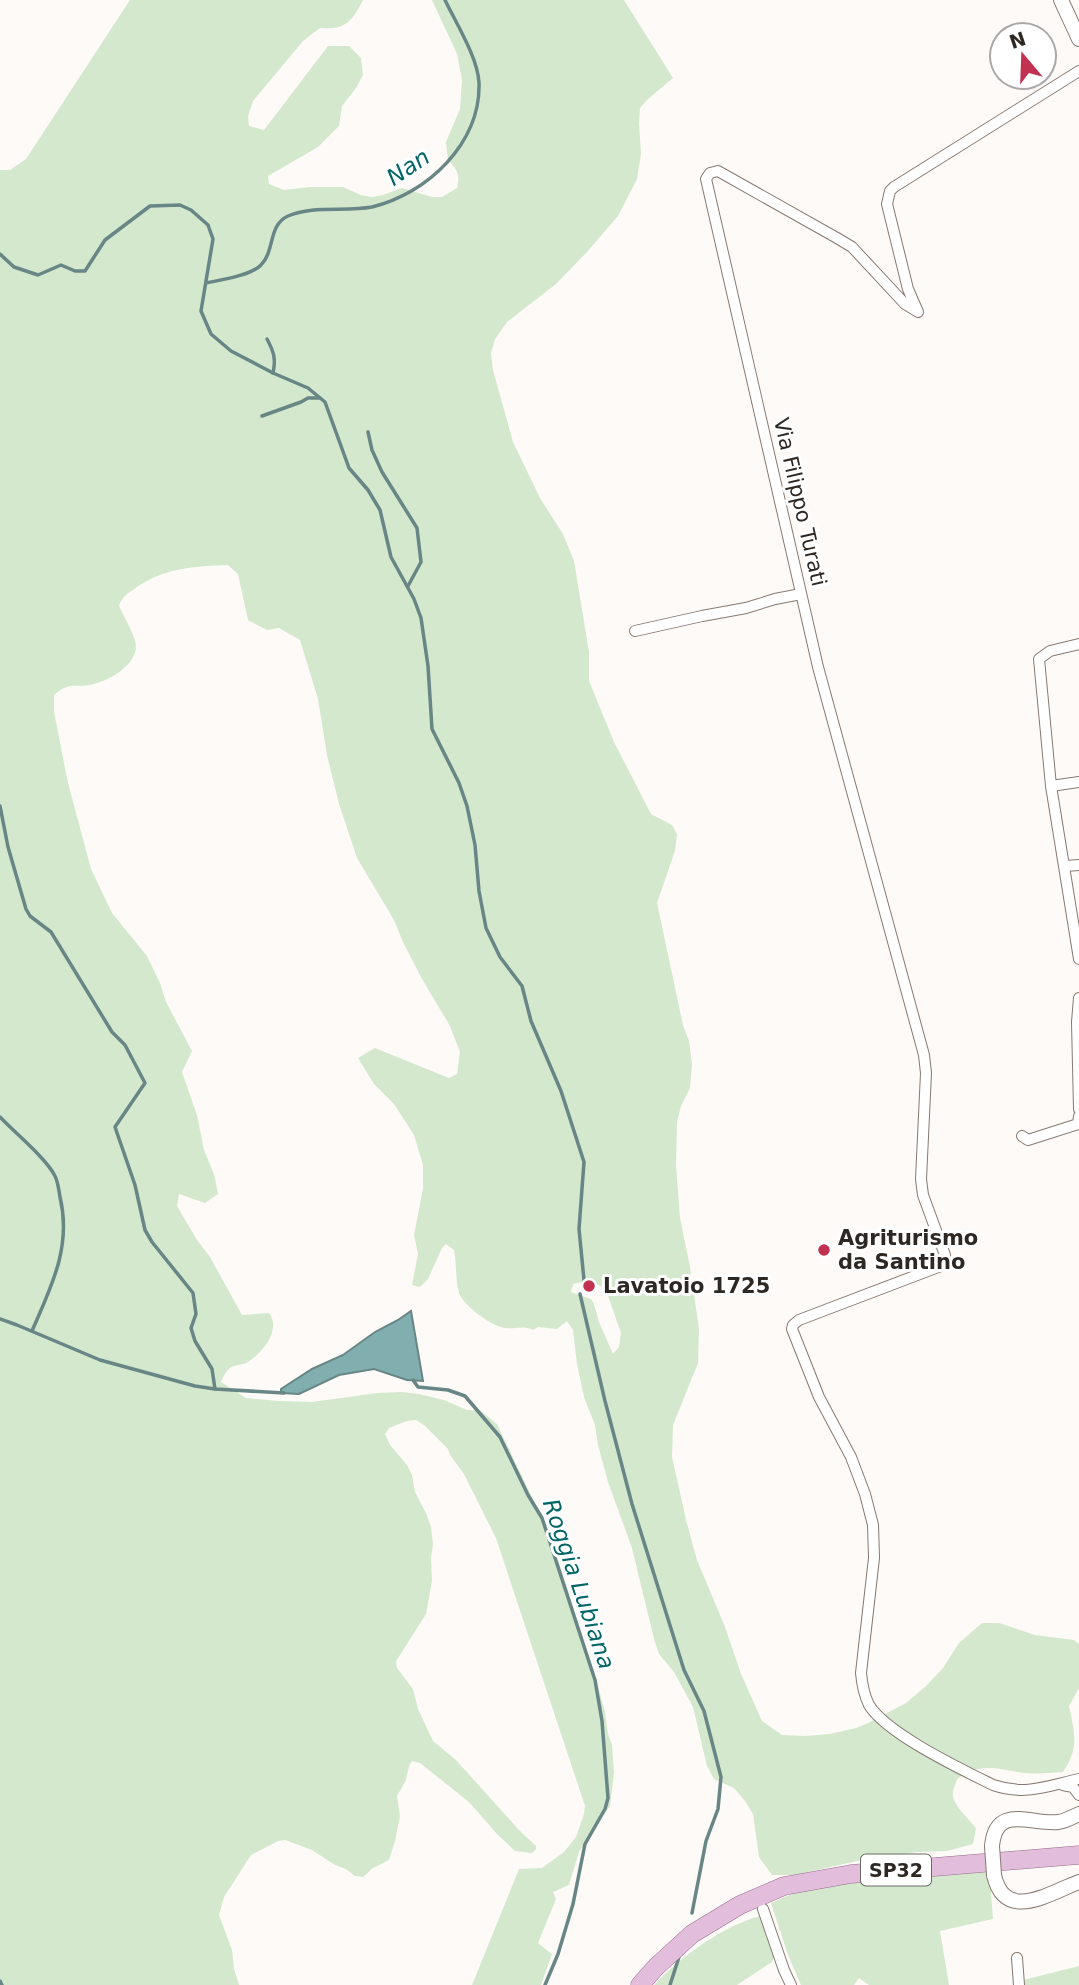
<svg xmlns="http://www.w3.org/2000/svg" width="1079" height="1985" viewBox="0 0 1079 1985" font-family="'DejaVu Sans',sans-serif">
<style>
.green{fill:#d4e8ce;fill-rule:evenodd}
.water{fill:#81afaf;stroke:#688685;stroke-width:2}
.lines{fill:none;stroke-linecap:round;stroke-linejoin:round}
.stream{stroke:#688685;stroke-width:3.5}
.minor-casing{stroke:#877971;stroke-width:12}
.tertiary-casing{stroke:#877971;stroke-width:16}
.primary-casing{stroke:#976d8c;stroke-width:19}
.minor{stroke:#fff;stroke-width:10}
.tertiary{stroke:#fff;stroke-width:14}
.primary{stroke:#e3bedc;stroke-width:18}
.tertiary-bridge-casing{stroke:#877971;stroke-width:16;stroke-linecap:butt}
.tertiary-bridge{stroke:#fff;stroke-width:14}
.poi-dot{fill:#c23250;stroke:#fff;stroke-width:2.5}
.labels{text-anchor:middle;stroke-width:6;stroke-linejoin:round;paint-order:stroke}
.shield{fill:#fff;stroke:#6d6866;stroke-width:2}
.shield-label{font-size:19px;font-weight:bold;fill:#2e2824}
.street-label{font-size:21px;fill:#2e2824;stroke:#fff}
.poi-label{font-size:21px;font-weight:bold;fill:#2e2824;stroke:#fff;text-anchor:start}
.water-label{font-size:23px;font-style:italic;fill:#006566;stroke:#fff}
</style>
<rect width="100%" height="100%" fill="#fefaf8"/>
<g class="green">
<path d="M 130,0 L 363,0 C 352,22 345,30 320,28 L 303,41 L 253,101 L 248,116 L 249,126 L 264,130 L 328,46 L 349,46 L 361,58 L 363,75 L 356,88 L 342,106 L 339,126 L 318,147 L 268,176 L 269,184 L 284,190 L 309,187 L 343,187 L 361,195 L 372,197 L 383,195 L 402,188 L 432,197 L 442,197 L 457,188 C 460,175 458,170 448,160 L 446,142 L 460,109 L 462,80 L 457,54 L 432,0 L 624,0 L 673,78 L 647,100 L 640,108 L 639,123 L 641,154 L 637,179 L 618,216 L 586,253 L 556,284 L 507,322 L 495,339 L 491,353 L 493,370 L 513,442 L 540,498 L 563,534 L 574,561 L 589,652 L 589,681 L 614,742 L 651,814 L 672,825 L 677,834 L 675,851 L 657,903 L 683,1025 L 689,1041 L 692,1064 L 690,1088 L 681,1106 L 677,1122 L 676,1165 L 680,1218 L 690,1267 L 699,1329 L 698,1363 L 673,1425 L 672,1457 L 686,1520 L 697,1560 L 725,1627 L 741,1674 L 762,1721 L 782,1735 L 805,1736 L 830,1734 L 856,1728 L 868,1723 L 906,1703 L 926,1686 L 943,1668 L 959,1643 L 982,1623 L 999,1623 L 1035,1635 L 1074,1640 L 1079,1644 L 1079,1688 L 1069,1706 C 1075,1733 1079,1749 1063,1772 C 1050,1773 1036,1774 1023,1773 C 996,1769 982,1762 957,1779 C 956,1783 952,1791 953,1796 C 954,1806 970,1820 976,1828 L 973,1844 L 947,1851 L 917,1852 L 857,1861 L 795,1875 L 772,1875 L 759,1857 L 753,1814 L 745,1801 L 734,1788 L 714,1779 L 707,1766 L 693,1707 L 674,1672 L 659,1654 L 654,1639 L 632,1548 L 608,1482 L 598,1445 L 595,1425 L 584,1397 L 577,1364 L 573,1330 L 567,1321 L 557,1329 L 538,1327 L 533,1330 C 522,1324 512,1331 501,1327 C 489,1324 463,1305 459,1293 C 455,1279 457,1264 454,1250 L 446,1244 L 442,1248 L 428,1279 L 420,1287 L 412,1285 L 418,1254 L 414,1235 L 423,1188 L 423,1165 L 414,1135 L 394,1104 L 374,1084 L 358,1058 L 375,1048 L 449,1078 L 457,1074 L 460,1052 L 450,1026 L 422,979 L 403,942 L 394,920 L 357,858 L 339,804 L 327,755 L 318,699 L 300,640 L 279,628 L 267,630 L 248,620 L 238,574 L 228,565 C 196,566 164,568 137,587 C 129,593 122,596 119,606 C 123,615 136,637 136,646 C 136,665 110,680 94,684 C 75,689 71,680 54,695 L 54,712 L 68,783 L 91,869 L 112,913 L 147,956 L 160,983 L 166,1002 L 192,1051 L 182,1072 L 197,1115 L 204,1150 L 214,1174 L 218,1194 L 205,1203 L 179,1194 L 177,1206 L 197,1240 L 210,1257 L 242,1315 L 269,1313 C 282,1330 262,1354 246,1363 C 241,1365 235,1365 230,1368 C 226,1371 223,1377 221,1382 L 246,1398 L 279,1401 L 312,1402 L 377,1393 L 401,1392 L 419,1394 L 444,1400 L 467,1410 L 481,1411 L 497,1424 L 550,1535 L 597,1683 L 605,1712 L 608,1734 L 612,1745 L 614,1773 L 610,1806 L 579,1852 L 569,1885 L 553,1892 L 556,1899 L 538,1943 L 552,1954 L 541,1985 L 472,1985 L 519,1869 L 542,1868 L 564,1852 L 576,1837 L 584,1814 L 585,1806 L 496,1538 L 464,1474 L 450,1455 L 448,1449 L 424,1425 L 416,1420 L 407,1421 L 389,1428 L 385,1434 L 390,1445 L 407,1465 L 412,1475 L 415,1492 L 426,1513 L 431,1527 L 433,1544 L 431,1558 L 432,1581 L 426,1614 L 400,1655 L 396,1661 L 397,1668 L 413,1689 L 418,1709 L 433,1741 L 456,1760 L 519,1830 L 536,1846 L 536,1849 L 532,1853 L 515,1851 L 497,1834 L 469,1802 L 420,1763 L 412,1761 L 409,1766 L 406,1780 L 397,1796 L 400,1816 L 395,1841 L 389,1860 L 373,1868 L 363,1877 L 355,1876 L 346,1869 L 335,1865 L 312,1850 L 285,1840 L 278,1841 L 251,1855 L 224,1897 L 219,1915 L 232,1950 L 234,1969 L 239,1985 L 0,1985 L 0,170 L 10,170 L 26,159 ZM 591,1280 L 606,1290 L 621,1333 L 619,1347 L 613,1354 L 599,1322 L 594,1304 L 591,1299 L 571,1292 L 573,1284 Z"/>
<path d="M 989,1869 L 993,1919 L 940,1931 L 949,1985 L 869,1985 L 859,1978 L 854,1985 L 801,1985 L 788,1955 L 771,1903 L 797,1892 L 844,1880 Z"/>
<path d="M 760,1916 L 775,1954 L 772,1962 L 737,1985 L 654,1985 C 680,1957 723,1926 760,1916 Z"/>
<path d="M 1079,1966 L 1079,1985 L 1023,1985 L 1023,1980 Z"/>
</g>
<path class="water" d="M 411,1311 L 423,1381 L 407,1380 L 374,1369 L 339,1375 L 299,1394 L 281,1393 L 281,1389 L 312,1369 L 343,1355 L 375,1332 L 398,1320 Z"/>
<g class="lines">
<g class="stream">
<path d="M 0,254 L 14,267 L 38,275 L 61,265 L 75,271 L 85,271 L 105,240 L 150,206 L 180,205 L 191,210 L 208,225 L 213,239 L 201,311 L 211,334 L 231,351 L 273,373 L 308,388 L 325,402 L 349,468 L 368,490 L 380,510 L 391,557 L 414,599 L 421,618 L 428,666 L 432,729 L 459,783 L 467,806 L 475,845 L 479,891 L 486,928 L 500,957 L 522,986 L 531,1021 L 561,1091 L 584,1162 L 579,1229 L 584,1280"/>
<path d="M 206,283 C 220,280 252,275 261,265 C 275,251 268,225 288,216 C 312,205 346,212 372,207 C 427,194 481,143 479,83 C 478,58 456,23 445,0"/>
<path d="M 267,339 C 274,352 276,359 273,373"/>
<path d="M 262,416 L 301,402 L 308,398 L 319,398"/>
<path d="M 368,432 L 372,450 L 382,472 L 417,528 L 421,562 L 408,586"/>
<path d="M 0,806 L 8,847 L 26,909 L 30,916 L 51,932 L 112,1032 L 125,1045 L 145,1083 L 115,1127 L 135,1185 L 145,1230 L 152,1242 L 193,1293 L 196,1314 L 191,1328 L 195,1341 L 212,1369 L 215,1389"/>
<path d="M 0,1117 C 15,1133 46,1158 55,1176 C 58,1182 59,1191 60,1197 C 72,1247 51,1287 32,1331"/>
<path d="M 580,1294 L 605,1401 L 632,1504 L 684,1670 L 704,1711 L 721,1777 L 718,1809 L 706,1841 L 692,1913"/>
<path d="M 0,1319 L 17,1325 L 100,1360 L 195,1386 L 215,1389 L 284,1393"/>
<path d="M 413,1380 L 418,1387 L 448,1390 L 465,1396 L 500,1437 L 528,1495 L 542,1518 L 595,1680 L 602,1721 L 608,1798 L 605,1809 L 585,1844 L 573,1904 L 558,1954 L 545,1985"/>
<path d="M 0,1981 L 2,1985"/>
<path d="M 670,1985 L 679,1957"/>
</g>
<g class="minor-casing">
<g id="minor">
<path d="M 1079,71 L 894,187 L 890,191 L 887,204 L 908,289 L 918,312 L 905,304 L 852,247 L 837,238 L 718,171 L 710,173 L 706,179 L 818,667 L 924,1055 L 926,1073 L 921,1179 L 923,1195 L 945,1255 L 944,1263 L 941,1266 L 799,1320 L 793,1325 L 792,1329 L 819,1397 L 851,1457 L 865,1494 L 873,1525 L 874,1558 L 861,1673 C 862,1684 864,1695 869,1705 C 887,1734 961,1769 993,1785 C 1026,1796 1047,1786 1079,1779"/>
<path d="M 635,631 L 702,616 L 746,608 L 775,599 L 801,594"/>
<path d="M 1079,644 L 1050,651 L 1039,659 L 1051,786 L 1079,959"/>
<path d="M 1051,786 L 1079,782"/>
<path d="M 1065,866 L 1079,865"/>
<path d="M 1079,998 L 1077,1022 L 1079,1109"/>
<path d="M 1022,1136 L 1028,1140 L 1078,1124 L 1079,1116"/>
<path d="M 1063,1785 L 1073,1787 L 1079,1795"/>
<path d="M 763,1909 L 784,1970 L 791,1985"/>
<path d="M 1017,1958 L 1019,1985"/>
</g>
</g>
<g class="tertiary-casing">
<g id="tertiary">
<path d="M 1061,0 L 1079,39"/>
<path d="M 992,1846 C 996,1803 1031,1825 1058,1822 C 1066,1821 1072,1817 1079,1814"/>
<path d="M 994,1875 C 1005,1924 1051,1892 1079,1882"/>
</g>
</g>
<g class="primary-casing">
<path id="primary" d="M 640,1985 L 656,1967 L 692,1934 L 740,1905 L 784,1886 L 851,1874 L 1079,1855"/>
</g>
<use href="#minor" class="minor"/>
<use href="#tertiary" class="tertiary"/>
<use href="#primary" class="primary"/>
<g class="tertiary-bridge-casing">
<path id="tertiary-bridge" d="M 992,1846 L 994,1875"/>
</g>
<use href="#tertiary-bridge" class="tertiary-bridge"/>
</g>
<g class="poi-dot">
<circle cx="824" cy="1250" r="7"/>
<circle cx="589" cy="1286" r="7"/>
</g>
<g class="labels">
<rect class="shield" x="861" y="1854.5" width="70" height="31" rx="5"/>
<g class="shield-label">
<text x="896" y="1877">SP32</text>
</g>
<g class="street-label">
<text transform="translate(800 502) rotate(77)" y="7">Via Filippo Turati</text>
</g>
<g class="poi-label">
<text x="838" y="1245">Agriturismo<tspan x="838" dy="24">da Santino</tspan></text>
<text x="603" y="1293">Lavatoio 1725</text>
</g>
<g class="water-label">
<text transform="translate(408 167) rotate(-34)" y="8">Nan</text>
<text transform="translate(579 1584) rotate(71)" y="8">Roggia Lubiana</text>
</g>
</g>
<g transform="translate(1023 56) rotate(341)"><circle r="33" fill="#ffffff" stroke="#aba9a7" stroke-width="2"/>
<path d="M0-5L12 26L0 18L-12 26Z" fill="#c23250"/>
<text y="-10" font-size="19" font-weight="bold" text-anchor="middle" fill="#2e2824">N</text>
</g>
</svg>
